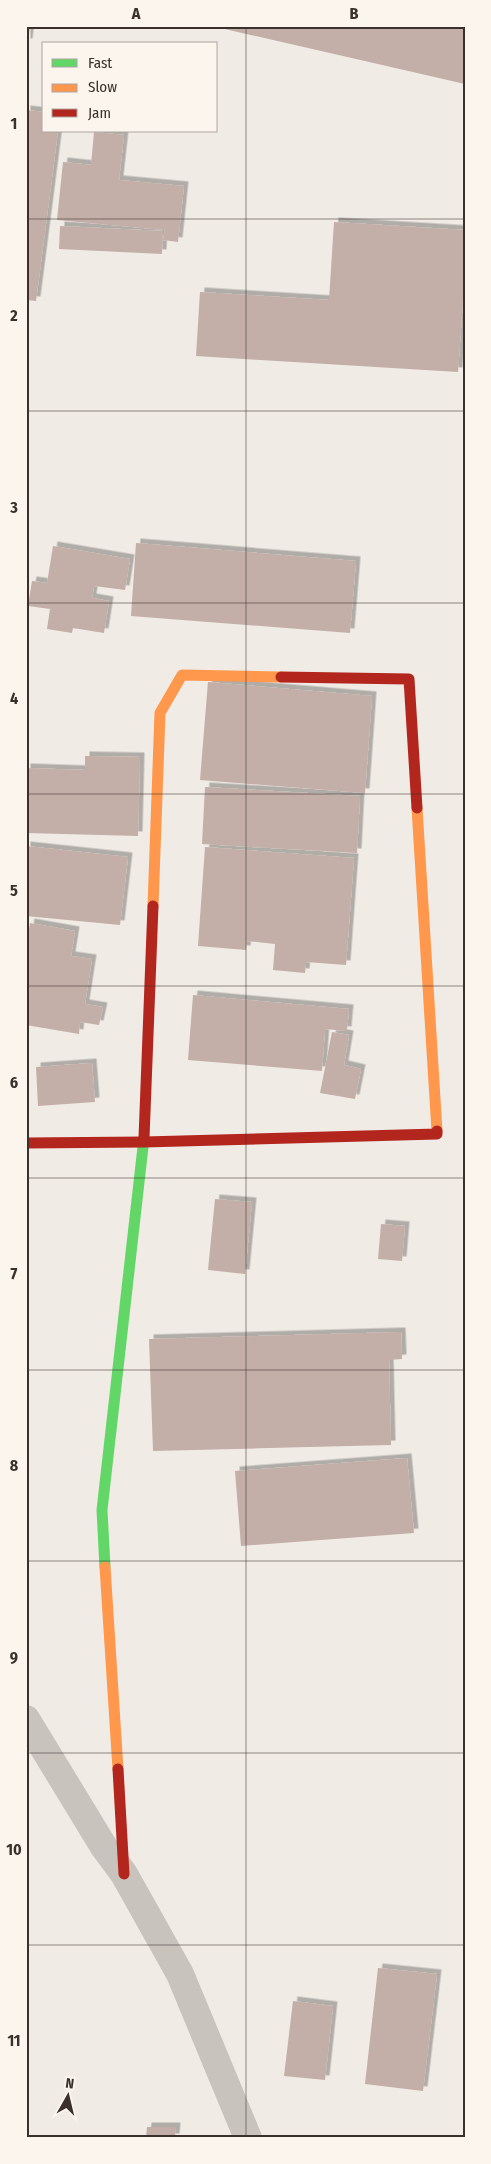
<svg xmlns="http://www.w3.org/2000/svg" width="491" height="2164" viewBox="0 0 491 2164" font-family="'Fira Sans Condensed',sans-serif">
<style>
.building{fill:#c3afa7;filter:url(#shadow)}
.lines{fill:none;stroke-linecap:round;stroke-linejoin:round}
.street{stroke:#c9c3be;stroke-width:28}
.fast{stroke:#63d668;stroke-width:11}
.slow{stroke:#ff974d;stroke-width:11}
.jam{stroke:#b3261e;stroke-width:11}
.grid{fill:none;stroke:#3b302b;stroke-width:1;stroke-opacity:0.55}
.neatline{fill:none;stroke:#3b302b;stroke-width:2}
.grid-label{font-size:16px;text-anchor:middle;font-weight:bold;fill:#3b302b}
</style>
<defs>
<filter id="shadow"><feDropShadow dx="4.5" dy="-4.5" stdDeviation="0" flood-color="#0004"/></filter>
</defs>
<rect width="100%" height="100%" fill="#f0ebe5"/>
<g class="building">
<path d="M 26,26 L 30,26 L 28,43 L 26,43 Z"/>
<path d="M 217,26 L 465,26 L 465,84 L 216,27 Z"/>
<path d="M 26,110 L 44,112 L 44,131 L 58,131 L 36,301 L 26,300 Z"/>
<path d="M 94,132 L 124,135 L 119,180 L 184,186 L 178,242 L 163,240 L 165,230 L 57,220 L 63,162 L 91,165 Z"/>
<path d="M 334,222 L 465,230 L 465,270 L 458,372 L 196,356 L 200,292 L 329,300 Z"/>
<path d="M 60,226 L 163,231 L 162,254 L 59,249 Z"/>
<path d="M 136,543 L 356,561 L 350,633 L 131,616 Z"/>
<path d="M 53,546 L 130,559 L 125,590 L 94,586 L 92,598 L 109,601 L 104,633 L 73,628 L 72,633 L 47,629 L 50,609 L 28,606 L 32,581 L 47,583 Z"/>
<path d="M 208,682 L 372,696 L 365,793 L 200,780 Z"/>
<path d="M 85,756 L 140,757 L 138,836 L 26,833 L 26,768 L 85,770 Z"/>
<path d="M 205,787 L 360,796 L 357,853 L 202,844 Z"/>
<path d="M 26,846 L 128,857 L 120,925 L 26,916 Z"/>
<path d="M 205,847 L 354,858 L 346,965 L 306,962 L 305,973 L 273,970 L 275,944 L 247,941 L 246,950 L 198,946 Z"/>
<path d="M 30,923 L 75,931 L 71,956 L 92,959 L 85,1004 L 103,1007 L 99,1025 L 80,1022 L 79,1034 L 26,1025 L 26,947 Z"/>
<path d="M 193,995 L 349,1009 L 347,1031 L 325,1029 L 322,1071 L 188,1060 Z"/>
<path d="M 332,1032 L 349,1035 L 344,1065 L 361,1069 L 355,1099 L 320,1093 Z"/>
<path d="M 92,1063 L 95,1102 L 38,1106 L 36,1067 Z"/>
<path d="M 215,1199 L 252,1202 L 245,1274 L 208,1270 Z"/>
<path d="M 381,1224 L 405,1226 L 402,1261 L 378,1259 Z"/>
<path d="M 401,1332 L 402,1359 L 389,1360 L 391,1445 L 153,1451 L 149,1339 Z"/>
<path d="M 407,1458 L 414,1533 L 241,1546 L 235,1471 Z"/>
<path d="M 378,1968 L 437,1974 L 423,2091 L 365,2084 Z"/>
<path d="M 293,2001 L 333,2006 L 325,2080 L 284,2076 Z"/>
<path d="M 147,2127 L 176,2127 L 175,2138 L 146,2138 Z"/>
</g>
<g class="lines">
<path class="street" d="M 26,1719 L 104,1847 L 124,1874 L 180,1974 L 248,2138"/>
<path class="fast" d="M 105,1567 L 102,1510 L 144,1138"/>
<g class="slow">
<path d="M 417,808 L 437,1131"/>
<path d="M 153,906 L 160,713 L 182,675 L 281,677"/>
<path d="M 105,1567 L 118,1769"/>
</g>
<g class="jam">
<path d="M 281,677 L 409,679 L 417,808"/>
<path d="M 144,1138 L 153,906"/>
<path d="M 26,1143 L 144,1142 L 437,1134 L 437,1131"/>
<path d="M 118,1769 L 124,1874"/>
</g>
</g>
<path class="grid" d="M 246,26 L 246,2138M 26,219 L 465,219M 26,411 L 465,411M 26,603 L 465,603M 26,794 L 465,794M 26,986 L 465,986M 26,1178 L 465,1178M 26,1370 L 465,1370M 26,1561 L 465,1561M 26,1753 L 465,1753M 26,1945 L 465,1945"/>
<rect width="491" height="2164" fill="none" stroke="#fbf5ee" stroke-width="55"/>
<rect x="42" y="42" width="175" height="90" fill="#fbf5ee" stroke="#aea6a0"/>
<rect x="52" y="59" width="25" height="8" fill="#63d668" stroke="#aea6a0"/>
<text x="88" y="68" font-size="15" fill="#3b302b">Fast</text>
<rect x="52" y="84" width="25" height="8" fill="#ff974d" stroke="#aea6a0"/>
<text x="88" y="92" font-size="15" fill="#3b302b">Slow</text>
<rect x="52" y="109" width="25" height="8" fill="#b3261e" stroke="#aea6a0"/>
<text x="88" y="118" font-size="15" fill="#3b302b">Jam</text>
<g transform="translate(68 2096) rotate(8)" stroke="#fbf5ee" stroke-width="4" paint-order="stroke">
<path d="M0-4L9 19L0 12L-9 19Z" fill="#3b302b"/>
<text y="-8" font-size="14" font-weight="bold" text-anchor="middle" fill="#3b302b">N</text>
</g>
<rect x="28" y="28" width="436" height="2108" class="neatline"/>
<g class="grid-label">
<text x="136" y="19">A</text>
<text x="354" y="19">B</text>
<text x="14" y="129">1</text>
<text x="14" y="321">2</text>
<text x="14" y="513">3</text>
<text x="14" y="704">4</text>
<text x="14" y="896">5</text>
<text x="14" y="1088">6</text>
<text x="14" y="1279">7</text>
<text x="14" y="1471">8</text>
<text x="14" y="1663">9</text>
<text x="14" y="1855">10</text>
<text x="14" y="2046">11</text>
</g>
</svg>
